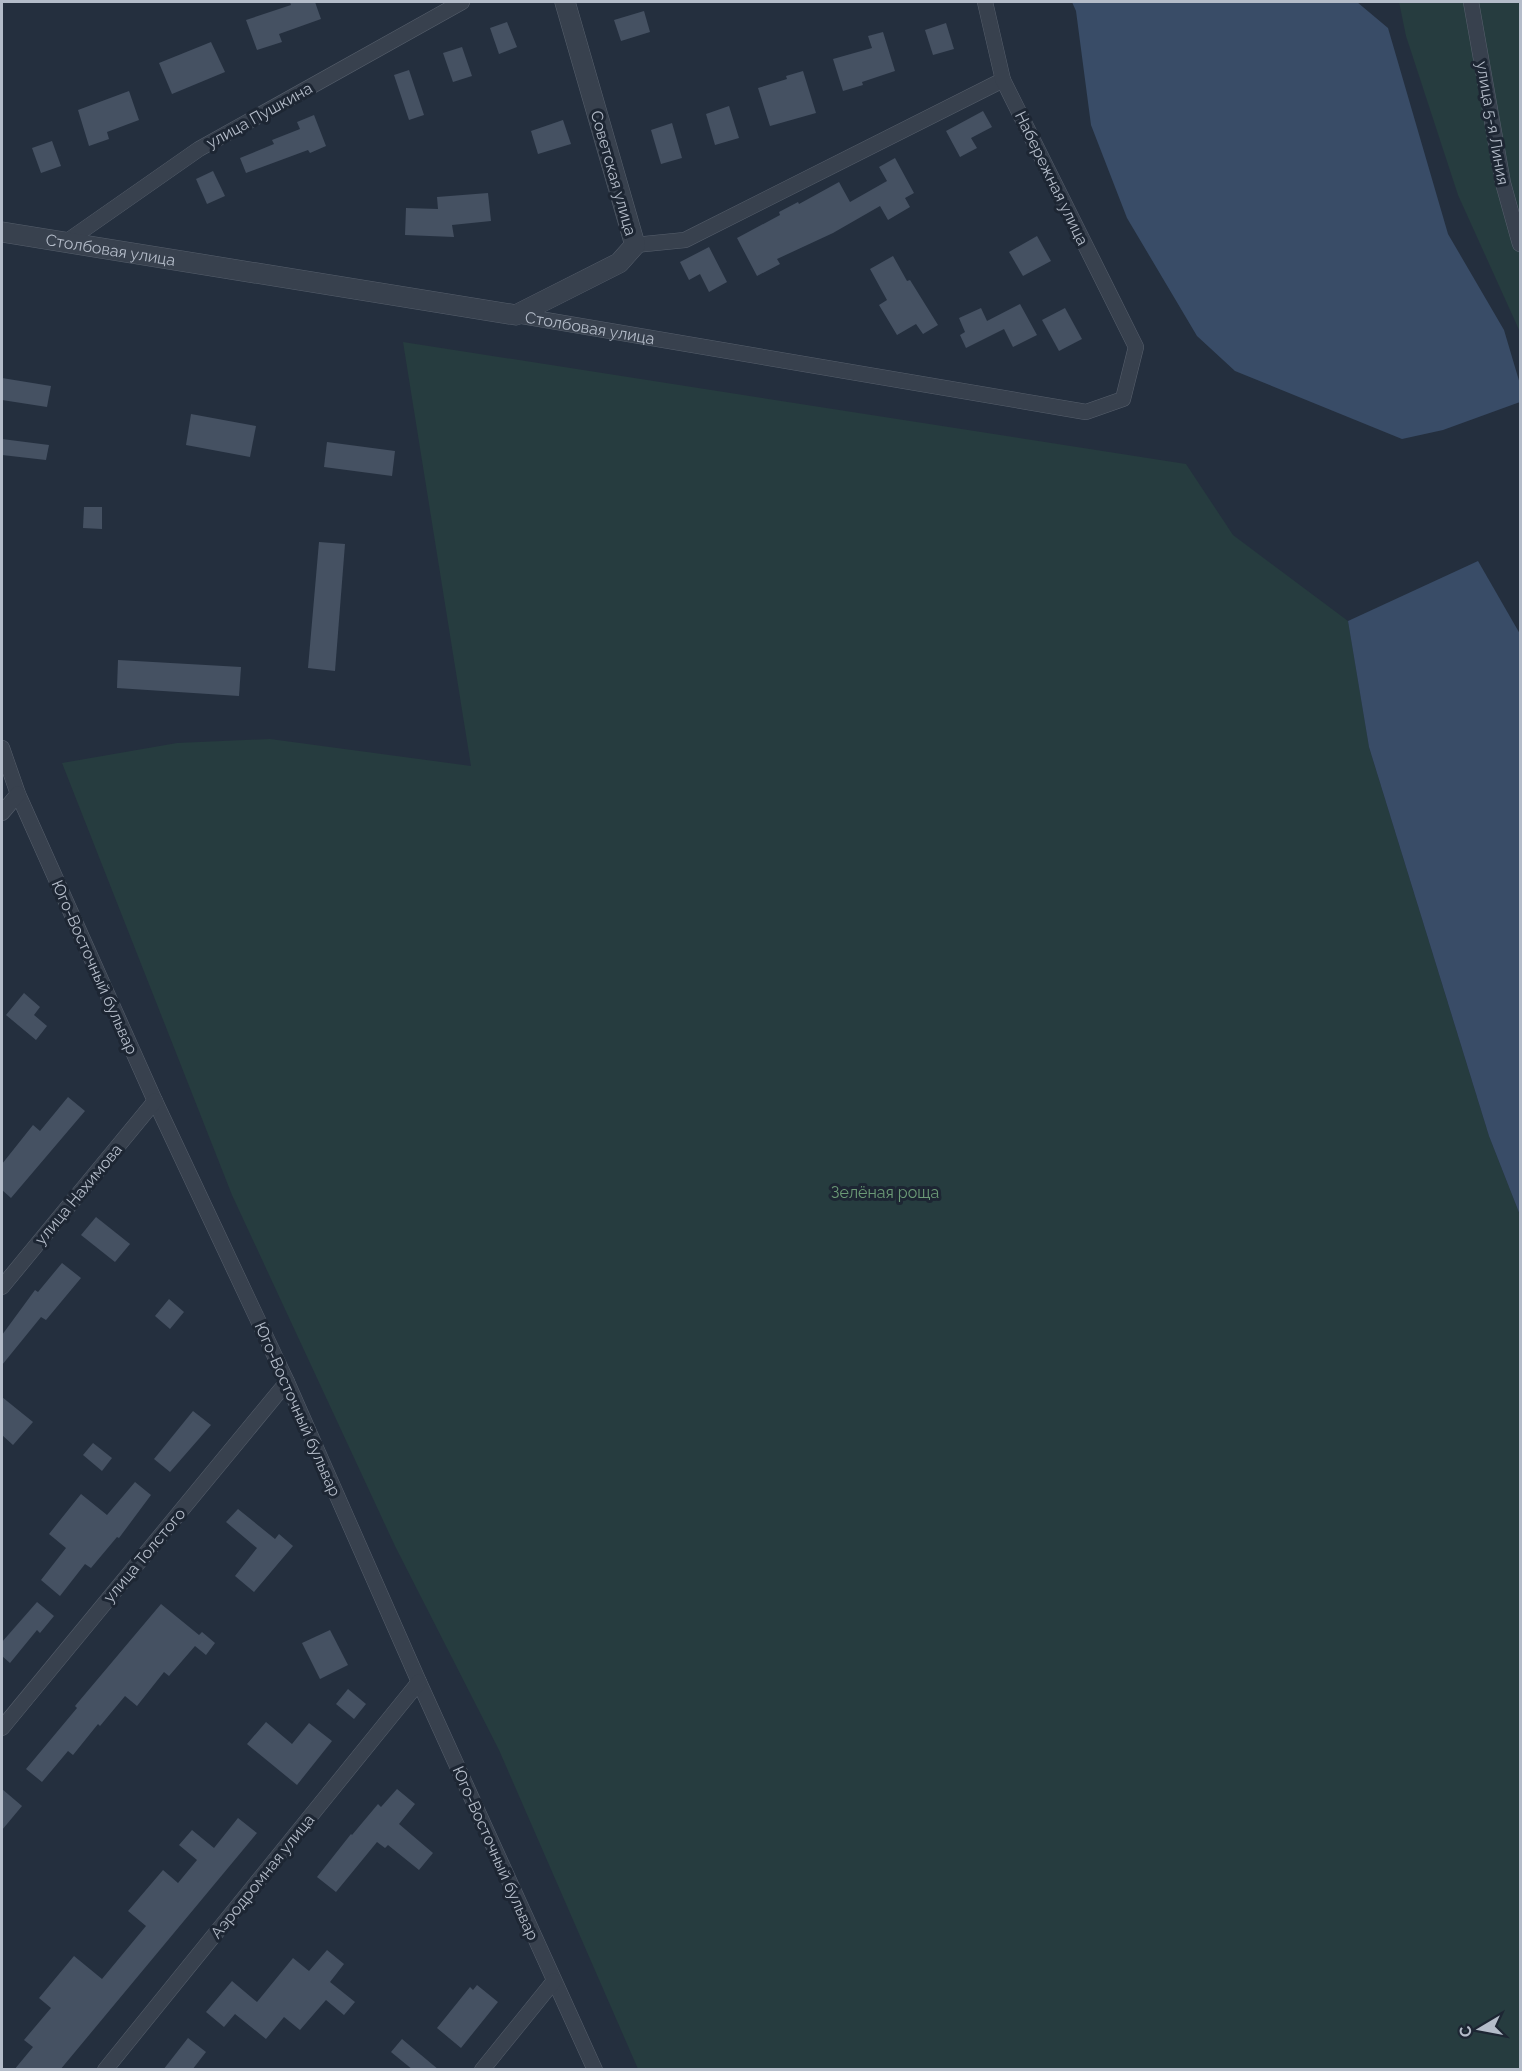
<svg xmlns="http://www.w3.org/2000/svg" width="1522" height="2071" viewBox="0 0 1522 2071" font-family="Raleway,sans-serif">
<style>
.green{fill:#263c3f}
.water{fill:#394c67}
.building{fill:#455162}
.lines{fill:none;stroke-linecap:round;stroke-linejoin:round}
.minor-casing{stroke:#565f6c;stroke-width:16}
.tertiary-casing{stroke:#565f6c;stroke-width:21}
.minor{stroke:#38414e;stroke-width:15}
.tertiary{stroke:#38414e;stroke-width:20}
.labels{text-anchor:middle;stroke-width:6;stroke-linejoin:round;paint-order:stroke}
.street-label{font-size:16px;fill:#b4bcc9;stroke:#1d2633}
.park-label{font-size:16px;fill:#6b9a76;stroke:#1d2633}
</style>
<rect width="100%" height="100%" fill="#242f3e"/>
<g class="green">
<path d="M 1399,2 L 1520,2 L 1520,332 L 1458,195 L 1406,36 Z"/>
<path d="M 403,342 L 1186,464 L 1233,535 L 1348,621 L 1369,747 L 1489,1136 L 1520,1215 L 1520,2069 L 638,2069 L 499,1750 L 395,1546 L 232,1195 L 62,763 L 177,743 L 270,739 L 471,766 Z"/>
</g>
<g class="water">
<path d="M 1072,2 L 1357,2 L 1388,28 L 1448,234 L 1504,330 L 1520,384 L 1520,402 L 1443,430 L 1402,439 L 1235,371 L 1197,336 L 1127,218 L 1091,125 L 1076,11 Z"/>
<path d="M 1478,561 L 1520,634 L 1520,1215 L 1489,1136 L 1369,747 L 1348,621 Z"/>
</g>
<g class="building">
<path d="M 290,2 L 315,2 L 321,19 L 279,34 L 282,42 L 257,50 L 246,20 L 291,5 Z"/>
<path d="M 644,11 L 650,32 L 621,41 L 614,20 Z"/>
<path d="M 507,22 L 517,47 L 499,54 L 490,28 Z"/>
<path d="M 946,23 L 954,49 L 933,55 L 925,30 Z"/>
<path d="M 883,32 L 895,71 L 862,82 L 863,85 L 843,91 L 833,59 L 872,48 L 868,36 Z"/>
<path d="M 211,42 L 225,72 L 172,94 L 159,63 Z"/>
<path d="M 462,47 L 472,76 L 453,82 L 443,53 Z"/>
<path d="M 409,70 L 424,115 L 409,120 L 394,75 Z"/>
<path d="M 803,71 L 816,113 L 770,126 L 758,88 L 787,79 L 786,76 Z"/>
<path d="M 129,91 L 139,120 L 107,132 L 109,139 L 89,146 L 78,110 Z"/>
<path d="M 729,106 L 739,138 L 715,145 L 706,114 Z"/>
<path d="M 983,111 L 992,127 L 971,138 L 977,148 L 960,157 L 946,131 Z"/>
<path d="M 314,115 L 326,146 L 310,153 L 308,150 L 246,173 L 240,158 L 274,144 L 272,140 L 300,129 L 297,122 Z"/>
<path d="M 563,120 L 571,144 L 538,154 L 531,131 Z"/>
<path d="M 672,123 L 682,158 L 661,164 L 651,130 Z"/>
<path d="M 52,141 L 61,166 L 41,173 L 32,148 Z"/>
<path d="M 895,158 L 914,193 L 905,198 L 910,207 L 888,220 L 880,206 L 833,233 L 777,259 L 780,264 L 757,276 L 737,238 L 780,215 L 779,212 L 798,202 L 799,204 L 839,182 L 850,202 L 887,181 L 879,167 Z"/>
<path d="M 213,171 L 225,196 L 207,204 L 196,179 Z"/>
<path d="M 488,193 L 491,221 L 452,225 L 454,237 L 405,235 L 406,208 L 438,209 L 437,197 Z"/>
<path d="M 1037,236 L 1051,261 L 1023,276 L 1009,252 Z"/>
<path d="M 709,247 L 727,282 L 709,292 L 700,274 L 689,280 L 680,262 Z"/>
<path d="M 893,256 L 907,281 L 910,280 L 938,325 L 923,334 L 916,324 L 897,335 L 879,305 L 887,300 L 870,269 Z"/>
<path d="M 1020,304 L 1037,335 L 1013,347 L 1004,329 L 966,348 L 960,335 L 965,332 L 959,318 L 981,308 L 987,321 Z"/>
<path d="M 1065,308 L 1082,339 L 1059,351 L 1042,320 Z"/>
<path d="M 2,378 L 51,386 L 47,407 L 2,400 Z"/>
<path d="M 191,414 L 256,426 L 250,457 L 186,445 Z"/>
<path d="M 2,439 L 49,445 L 46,460 L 2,455 Z"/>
<path d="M 327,442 L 395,451 L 392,476 L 324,467 Z"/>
<path d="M 84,507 L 102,507 L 102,529 L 83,528 Z"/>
<path d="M 319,542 L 345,544 L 335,671 L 308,668 Z"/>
<path d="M 118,660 L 241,667 L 239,696 L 117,688 Z"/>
<path d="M 24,993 L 40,1007 L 34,1015 L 47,1026 L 36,1040 L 6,1015 Z"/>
<path d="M 68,1097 L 85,1111 L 11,1198 L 2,1190 L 2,1164 L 33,1125 L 40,1131 Z"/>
<path d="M 96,1217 L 130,1244 L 115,1262 L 81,1235 Z"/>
<path d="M 62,1263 L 81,1278 L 46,1320 L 41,1317 L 2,1365 L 2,1335 L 35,1290 L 38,1292 Z"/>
<path d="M 169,1299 L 184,1312 L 170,1329 L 155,1316 Z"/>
<path d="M 2,1397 L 33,1422 L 13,1445 L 2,1435 Z"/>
<path d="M 193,1411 L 211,1425 L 170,1472 L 154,1459 Z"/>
<path d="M 93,1443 L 112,1458 L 102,1471 L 83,1455 Z"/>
<path d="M 135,1482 L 151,1495 L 119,1538 L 117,1537 L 91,1568 L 85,1564 L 60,1596 L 41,1580 L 66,1548 L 49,1534 L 81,1494 L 107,1515 Z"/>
<path d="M 238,1509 L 275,1539 L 279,1534 L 293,1546 L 254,1592 L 235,1576 L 257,1548 L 226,1522 Z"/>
<path d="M 37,1602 L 54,1616 L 40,1633 L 37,1630 L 10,1663 L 2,1656 L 2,1642 Z"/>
<path d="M 161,1604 L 199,1635 L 202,1632 L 215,1643 L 206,1655 L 195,1646 L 169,1676 L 164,1672 L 137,1706 L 125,1696 L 100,1726 L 98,1724 L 73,1755 L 68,1751 L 42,1782 L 26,1769 L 77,1708 L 75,1706 Z"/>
<path d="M 330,1630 L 348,1665 L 320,1679 L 302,1643 Z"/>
<path d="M 348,1689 L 366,1704 L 354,1719 L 336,1704 Z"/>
<path d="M 266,1722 L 292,1744 L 309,1723 L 332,1741 L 297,1785 L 247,1744 Z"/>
<path d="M 2,1789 L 22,1806 L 2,1830 Z"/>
<path d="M 397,1789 L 415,1804 L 399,1824 L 433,1853 L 419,1870 L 388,1845 L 385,1848 L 377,1842 L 336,1892 L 317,1877 L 351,1834 L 352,1835 L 378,1804 L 381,1807 Z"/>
<path d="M 238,1818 L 257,1833 L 60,2070 L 14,2070 L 33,2047 L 24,2040 L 51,2008 L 39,1998 L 74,1956 L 102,1979 L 146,1926 L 128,1911 L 163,1870 L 178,1883 L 197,1860 L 179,1845 L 192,1830 L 214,1848 Z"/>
<path d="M 327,1950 L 344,1964 L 330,1982 L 355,2002 L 344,2015 L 326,2000 L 300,2030 L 284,2017 L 266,2039 L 235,2014 L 224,2027 L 206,2012 L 232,1981 L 257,2002 L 293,1958 L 309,1971 Z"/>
<path d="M 477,1985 L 498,2002 L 461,2048 L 437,2028 L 470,1987 L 473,1990 Z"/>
<path d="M 188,2038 L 206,2052 L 192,2070 L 163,2070 Z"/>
<path d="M 402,2039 L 439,2070 L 413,2070 L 391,2052 Z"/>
</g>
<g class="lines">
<g class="minor-casing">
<g id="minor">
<path d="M 1471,2 L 1503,183 L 1520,244"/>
<path d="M 66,242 L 199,149 L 462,2"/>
<path d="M 635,245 L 685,240 L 1003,80"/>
<path id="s1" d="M 516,315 L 1086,412 L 1123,399 L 1136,347 L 1003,80 L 985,2"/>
<path d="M 2,748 L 18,794 L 155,1101 L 287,1382 L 419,1682 L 595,2070"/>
<path d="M 2,813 L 18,794"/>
<path d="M 2,1287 L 155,1101"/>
<path d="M 2,1728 L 287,1382"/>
<path d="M 105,2070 L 419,1682"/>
<path d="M 482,2070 L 554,1981"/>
</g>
</g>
<g class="tertiary-casing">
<g id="tertiary">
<path id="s2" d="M 2,232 L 516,315 L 619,263 L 635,245 L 565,2"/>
</g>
</g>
<use href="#minor" class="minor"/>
<use href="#tertiary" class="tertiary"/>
</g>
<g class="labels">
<g class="street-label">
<text transform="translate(259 115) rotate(-29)" y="6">улица Пушкина</text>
<text transform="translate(1493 123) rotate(80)" y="6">улица 5-я Линия</text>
<text transform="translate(614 173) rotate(74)" y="6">Советская улица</text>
<text transform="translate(1052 178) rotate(64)" y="6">Набережная улица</text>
<text dy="6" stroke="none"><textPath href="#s2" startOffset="110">Столбовая улица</textPath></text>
<text dy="6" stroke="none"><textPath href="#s1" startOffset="75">Столбовая улица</textPath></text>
<text transform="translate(95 967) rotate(66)" y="6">Юго-Восточный бульвар</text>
<text transform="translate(78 1194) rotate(-50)" y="6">улица Нахимова</text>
<text transform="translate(298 1409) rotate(66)" y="6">Юго-Восточный бульвар</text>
<text transform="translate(144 1555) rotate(-50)" y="6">улица Толстого</text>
<text transform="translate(496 1853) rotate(66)" y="6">Юго-Восточный бульвар</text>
<text transform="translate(262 1876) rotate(-51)" y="6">Аэродромная улица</text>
</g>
<g class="park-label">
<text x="885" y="1198">Зелёная роща</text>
</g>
</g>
<rect width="1522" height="2071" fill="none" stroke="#b4bcc9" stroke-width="6"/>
<g transform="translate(1480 2029) rotate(260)" stroke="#1d2633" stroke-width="4.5" paint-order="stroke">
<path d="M0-4.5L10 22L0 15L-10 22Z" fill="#b4bcc9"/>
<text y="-9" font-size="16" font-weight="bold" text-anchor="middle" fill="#b4bcc9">С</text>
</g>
</svg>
